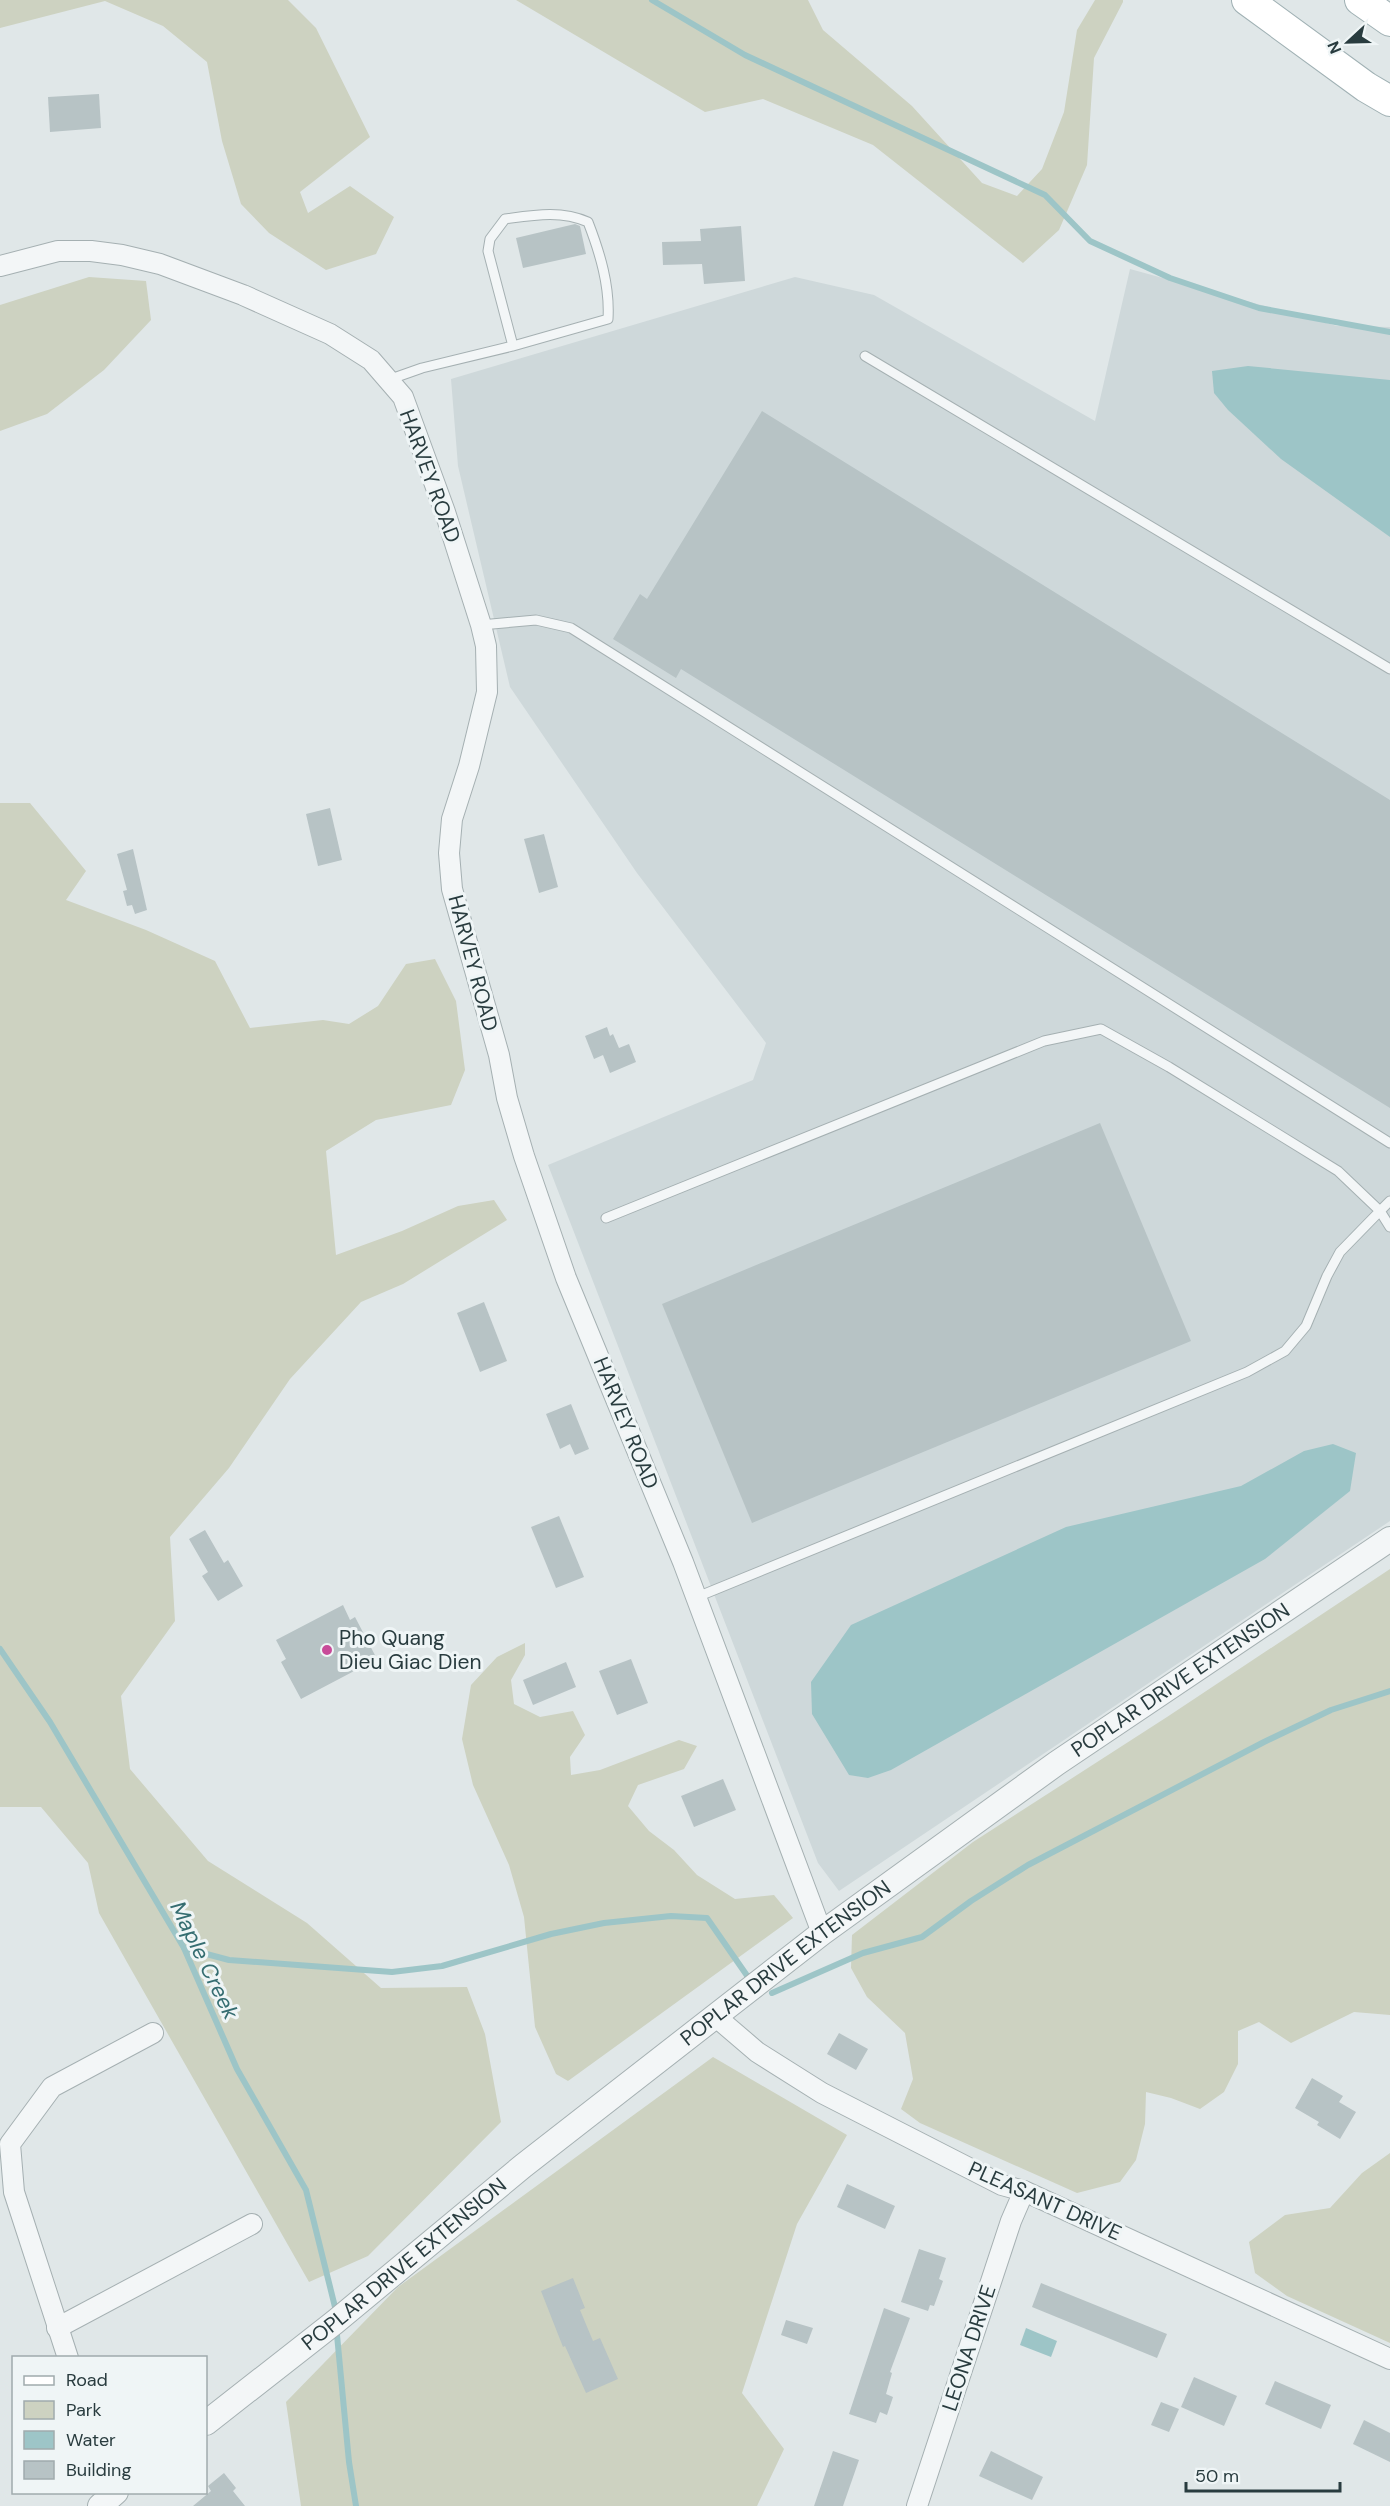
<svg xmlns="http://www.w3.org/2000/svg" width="1390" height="2506" viewBox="0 0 1390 2506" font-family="'DM Sans',sans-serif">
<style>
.built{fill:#ced8da}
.green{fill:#cdd2c1}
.water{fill:#9dc5c7}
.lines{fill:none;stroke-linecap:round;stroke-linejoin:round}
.stream{stroke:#9dc5c7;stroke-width:6}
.building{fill:#b7c3c5}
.service-casing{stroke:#a5b0b2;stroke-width:11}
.minor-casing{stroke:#a5b0b2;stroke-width:22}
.tertiary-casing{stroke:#a5b0b2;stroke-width:26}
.primary-casing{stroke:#a0b1b4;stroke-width:32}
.service{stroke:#f3f6f7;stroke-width:9}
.minor{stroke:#f3f6f7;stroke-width:20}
.tertiary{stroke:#f3f6f7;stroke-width:24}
.primary{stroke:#fff;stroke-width:30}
.poi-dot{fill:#c84a99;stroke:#eff5f6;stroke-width:2}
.labels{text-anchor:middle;stroke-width:6;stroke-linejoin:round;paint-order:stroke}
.street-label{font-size:21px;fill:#293c3f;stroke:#eff5f6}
.poi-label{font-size:21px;fill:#293c3f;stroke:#eff5f6;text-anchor:start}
.water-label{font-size:22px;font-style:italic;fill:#356d71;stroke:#eff5f6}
</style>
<rect width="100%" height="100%" fill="#e0e7e8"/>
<path class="built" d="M 1130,269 L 1337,326 L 1390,327 L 1390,1521 L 839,1891 L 818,1863 L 548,1165 L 753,1080 L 766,1043 L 637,873 L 510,687 L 458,466 L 451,379 L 795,277 L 874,295 L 1095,421 Z"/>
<g class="green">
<path d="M 0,0 L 288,0 L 316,28 L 370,137 L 300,192 L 308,213 L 350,186 L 394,217 L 376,254 L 326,270 L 269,233 L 241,204 L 222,141 L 207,62 L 163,26 L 105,1 L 0,28 Z"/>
<path d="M 516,0 L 808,0 L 823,30 L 912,106 L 982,183 L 1017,196 L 1042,169 L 1064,112 L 1077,30 L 1095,0 L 1123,0 L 1123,2 L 1094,58 L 1087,165 L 1059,230 L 1023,263 L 873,145 L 763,99 L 705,112 Z"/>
<path d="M 89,277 L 146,281 L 151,320 L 104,370 L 47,414 L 0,431 L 0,305 Z"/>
<path d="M 0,803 L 30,803 L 86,871 L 66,900 L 146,930 L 215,961 L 250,1028 L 323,1020 L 349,1024 L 378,1006 L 406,964 L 435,959 L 456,1001 L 465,1070 L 451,1105 L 376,1120 L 326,1151 L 336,1255 L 402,1231 L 458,1206 L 494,1200 L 507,1220 L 403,1284 L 361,1302 L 290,1379 L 229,1468 L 170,1537 L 175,1621 L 121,1696 L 130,1769 L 208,1861 L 307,1923 L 381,1988 L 467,1987 L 485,2034 L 501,2122 L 368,2256 L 309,2282 L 99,1913 L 88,1863 L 41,1807 L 0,1807 Z"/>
<path d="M 1390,1569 L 1390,2015 L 1354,2012 L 1291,2043 L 1259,2022 L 1238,2031 L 1238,2064 L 1224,2092 L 1200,2109 L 1171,2098 L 1146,2092 L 1145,2124 L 1136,2160 L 1120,2182 L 1077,2193 L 920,2123 L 901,2109 L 913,2079 L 905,2033 L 867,1997 L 851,1968 L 852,1935 L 973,1842 L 1167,1717 Z"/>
<path d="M 525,1643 L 525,1655 L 511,1680 L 514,1704 L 540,1717 L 573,1711 L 585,1735 L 570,1757 L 571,1775 L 600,1770 L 679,1740 L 697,1746 L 684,1769 L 638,1785 L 628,1806 L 649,1831 L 674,1850 L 697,1875 L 735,1899 L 774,1895 L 793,1918 L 568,2081 L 556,2074 L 535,2027 L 524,1917 L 509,1865 L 473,1785 L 462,1739 L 471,1685 L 497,1657 Z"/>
<path d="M 713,2057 L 847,2135 L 797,2224 L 742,2393 L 784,2449 L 757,2506 L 301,2506 L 286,2402 L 398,2287 Z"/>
<path d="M 1390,2153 L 1390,2343 L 1287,2296 L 1255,2273 L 1249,2242 L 1285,2215 L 1330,2208 L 1362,2173 Z"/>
</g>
<g class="water">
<path d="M 1248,366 L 1390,380 L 1390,537 L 1281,459 L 1228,410 L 1214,393 L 1212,371 Z"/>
<path d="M 1333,1444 L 1356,1453 L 1350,1491 L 1265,1559 L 891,1770 L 868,1778 L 849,1775 L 812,1714 L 811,1682 L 851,1625 L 1066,1527 L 1241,1486 L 1304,1451 Z"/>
<path d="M 1026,2328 L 1057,2341 L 1051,2357 L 1020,2345 Z"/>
</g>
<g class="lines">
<g class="stream">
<path d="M 652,0 L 745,55 L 1045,195 L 1090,241 L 1170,278 L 1259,308 L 1390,332"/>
<path d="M 0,1649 L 50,1722 L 184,1948 L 237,2069 L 306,2190 L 335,2307"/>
<path d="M 184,1948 L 229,1960 L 392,1972 L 442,1966 L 551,1934 L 604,1923 L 671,1916 L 707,1918 L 748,1977"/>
<path d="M 772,1993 L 863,1953 L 922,1937 L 971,1901 L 1028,1865 L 1264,1742 L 1331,1710 L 1390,1691"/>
<path d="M 337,2335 L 349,2462 L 356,2506"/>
</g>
</g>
<g class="building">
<path d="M 99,94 L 101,128 L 50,132 L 48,97 Z"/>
<path d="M 575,224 L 580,226 L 586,254 L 523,268 L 516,238 Z"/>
<path d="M 741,226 L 745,281 L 704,284 L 702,264 L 663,265 L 662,242 L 701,241 L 700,229 Z"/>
<path d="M 762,411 L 1390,800 L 1390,1108 L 681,669 L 676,678 L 613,639 L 640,594 L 647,599 Z"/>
<path d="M 330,808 L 342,860 L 318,866 L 306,814 Z"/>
<path d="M 544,834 L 558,887 L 539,893 L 524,839 Z"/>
<path d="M 133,849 L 147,910 L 135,914 L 132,905 L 127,906 L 123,891 L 127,890 L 117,854 Z"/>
<path d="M 607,1027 L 610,1036 L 613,1034 L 619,1048 L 629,1044 L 636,1062 L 610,1073 L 603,1055 L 594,1059 L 585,1036 Z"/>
<path d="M 1100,1123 L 1191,1341 L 752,1523 L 662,1304 Z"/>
<path d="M 484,1302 L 507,1361 L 480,1372 L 457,1313 Z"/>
<path d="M 571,1404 L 589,1449 L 575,1455 L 570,1444 L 560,1449 L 546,1414 Z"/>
<path d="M 559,1516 L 584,1577 L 556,1588 L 531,1527 Z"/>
<path d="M 205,1530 L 224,1563 L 228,1560 L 243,1586 L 218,1601 L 202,1576 L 208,1572 L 189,1539 Z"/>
<path d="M 343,1605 L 350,1620 L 355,1617 L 377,1659 L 301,1699 L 281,1662 L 286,1659 L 276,1640 Z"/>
<path d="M 631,1659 L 648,1703 L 617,1715 L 599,1671 Z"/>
<path d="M 566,1662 L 576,1687 L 533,1705 L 523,1680 Z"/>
<path d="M 723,1779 L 736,1810 L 694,1827 L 681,1796 Z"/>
<path d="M 839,2033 L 868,2049 L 856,2070 L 827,2054 Z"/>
<path d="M 1312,2078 L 1343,2096 L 1339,2102 L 1356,2112 L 1340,2139 L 1317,2125 L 1319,2122 L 1295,2108 Z"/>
<path d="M 847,2184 L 895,2206 L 885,2229 L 837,2207 Z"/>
<path d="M 919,2249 L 946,2258 L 939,2279 L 943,2281 L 934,2306 L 930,2305 L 928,2311 L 901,2302 Z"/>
<path d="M 573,2278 L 585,2308 L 580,2310 L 593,2341 L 600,2338 L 618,2379 L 586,2393 L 565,2346 L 563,2347 L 541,2291 Z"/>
<path d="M 1041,2283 L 1167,2334 L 1157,2358 L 1032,2307 Z"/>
<path d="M 884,2308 L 910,2318 L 890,2372 L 892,2373 L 886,2394 L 893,2397 L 887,2415 L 880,2412 L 876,2423 L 849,2414 Z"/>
<path d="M 786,2320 L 813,2328 L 807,2344 L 781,2335 Z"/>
<path d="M 1194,2377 L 1237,2396 L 1224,2426 L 1181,2407 Z"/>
<path d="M 1275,2381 L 1331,2405 L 1321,2429 L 1265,2404 Z"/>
<path d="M 1161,2402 L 1179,2409 L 1169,2432 L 1151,2425 Z"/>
<path d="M 1364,2420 L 1390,2433 L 1390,2462 L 1353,2444 Z"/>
<path d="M 833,2451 L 859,2460 L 843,2506 L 814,2506 Z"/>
<path d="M 991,2451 L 1043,2477 L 1032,2500 L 979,2476 Z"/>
<path d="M 224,2473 L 236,2488 L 233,2491 L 245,2506 L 193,2506 L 211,2491 L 208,2486 Z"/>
</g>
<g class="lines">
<g class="service-casing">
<g id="service">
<path d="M 865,356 L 1390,669"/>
<path d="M 388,380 L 422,368 L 513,346 L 488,251 L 490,239 L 505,219 C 534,215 561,210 588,222 C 600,253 610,286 608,319 L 513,346"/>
<path d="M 481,625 L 536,620 L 571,628 L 1390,1143"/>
<path d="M 1390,1201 L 1380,1211 L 1390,1227"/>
<path d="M 606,1218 L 1044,1041 L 1101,1029 L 1169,1067 L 1338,1171 L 1380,1211 L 1340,1252 L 1327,1276 L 1306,1326 L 1285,1351 L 1247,1372 L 697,1597"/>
</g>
</g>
<g class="minor-casing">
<g id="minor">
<path d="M 0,266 L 58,251 L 91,251 L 122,255 L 160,264 L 243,295 L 330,334 L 371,360 L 403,397 L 445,512 L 481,625 L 486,646 L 487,692 L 469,766 L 452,819 L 449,853 L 452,889 L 499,1055 L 507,1098 L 524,1156 L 566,1278 L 683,1562 L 822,1933"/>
<path d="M 715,2016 L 757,2052 L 822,2093 L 1002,2185 L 1024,2191 L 1390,2359"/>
<path d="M 57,2328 L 252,2224"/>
<path d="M 68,2358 L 14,2192 L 10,2144 L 52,2087 L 153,2033"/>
<path d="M 917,2506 L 1011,2221 L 1024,2191"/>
</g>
</g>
<g class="tertiary-casing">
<g id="tertiary">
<path id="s1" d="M 206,2423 L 335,2322 L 523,2166 L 822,1933 L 1057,1763 L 1390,1539"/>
<path d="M 100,2506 L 116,2492"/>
</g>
</g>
<g class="primary-casing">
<g id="primary">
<path d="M 1247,0 L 1366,87 L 1390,101"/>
<path d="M 1360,0 L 1390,21"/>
</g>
</g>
<use href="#service" class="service"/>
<use href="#minor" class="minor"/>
<use href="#tertiary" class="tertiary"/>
<use href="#primary" class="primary"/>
</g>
<circle class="poi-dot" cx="327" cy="1650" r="6"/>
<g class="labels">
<g class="street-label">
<text transform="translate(430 476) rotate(70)" y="7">HARVEY ROAD</text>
<text transform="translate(473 963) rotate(75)" y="7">HARVEY ROAD</text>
<text transform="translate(626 1423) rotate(68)" y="7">HARVEY ROAD</text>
<text dy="7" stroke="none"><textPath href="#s1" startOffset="1226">POPLAR DRIVE EXTENSION</textPath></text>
<text dy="7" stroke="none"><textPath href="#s1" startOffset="740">POPLAR DRIVE EXTENSION</textPath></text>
<text transform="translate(1045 2201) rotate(24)" y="7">PLEASANT DRIVE</text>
<text dy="7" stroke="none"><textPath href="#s1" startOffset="254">POPLAR DRIVE EXTENSION</textPath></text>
<text transform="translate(969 2348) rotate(-72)" y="7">LEONA DRIVE</text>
</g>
<g class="poi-label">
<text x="339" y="1645">Pho Quang<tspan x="339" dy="24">Dieu Giac Dien</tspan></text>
</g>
<g class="water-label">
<text transform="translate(205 1960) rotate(64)" y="8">Maple Creek</text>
</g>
</g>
<rect x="12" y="2356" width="195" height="138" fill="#eff5f6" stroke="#a0abad" stroke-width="1.5"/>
<rect x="24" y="2376" width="30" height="9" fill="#ffffff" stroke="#a0abad" stroke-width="1.5"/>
<text x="66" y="2386" font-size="18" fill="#293c3f">Road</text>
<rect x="24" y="2401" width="30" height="18" fill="#cdd2c1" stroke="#a0abad" stroke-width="1.5"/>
<text x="66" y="2416" font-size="18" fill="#293c3f">Park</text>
<rect x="24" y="2431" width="30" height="18" fill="#9dc5c7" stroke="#a0abad" stroke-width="1.5"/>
<text x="66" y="2446" font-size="18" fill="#293c3f">Water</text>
<rect x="24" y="2461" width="30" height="18" fill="#b7c3c5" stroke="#a0abad" stroke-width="1.5"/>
<text x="66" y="2476" font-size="18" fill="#293c3f">Building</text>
<g transform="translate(1348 42) rotate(248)" stroke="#eff5f6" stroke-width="4.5" paint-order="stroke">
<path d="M0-4.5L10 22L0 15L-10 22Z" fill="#293c3f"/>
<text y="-9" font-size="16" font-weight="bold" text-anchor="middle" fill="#293c3f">N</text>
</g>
<path d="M1186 2482v9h154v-9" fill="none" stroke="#293c3f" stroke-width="3"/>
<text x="1195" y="2482" font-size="18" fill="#293c3f" stroke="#eff5f6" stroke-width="4.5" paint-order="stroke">50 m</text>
</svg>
